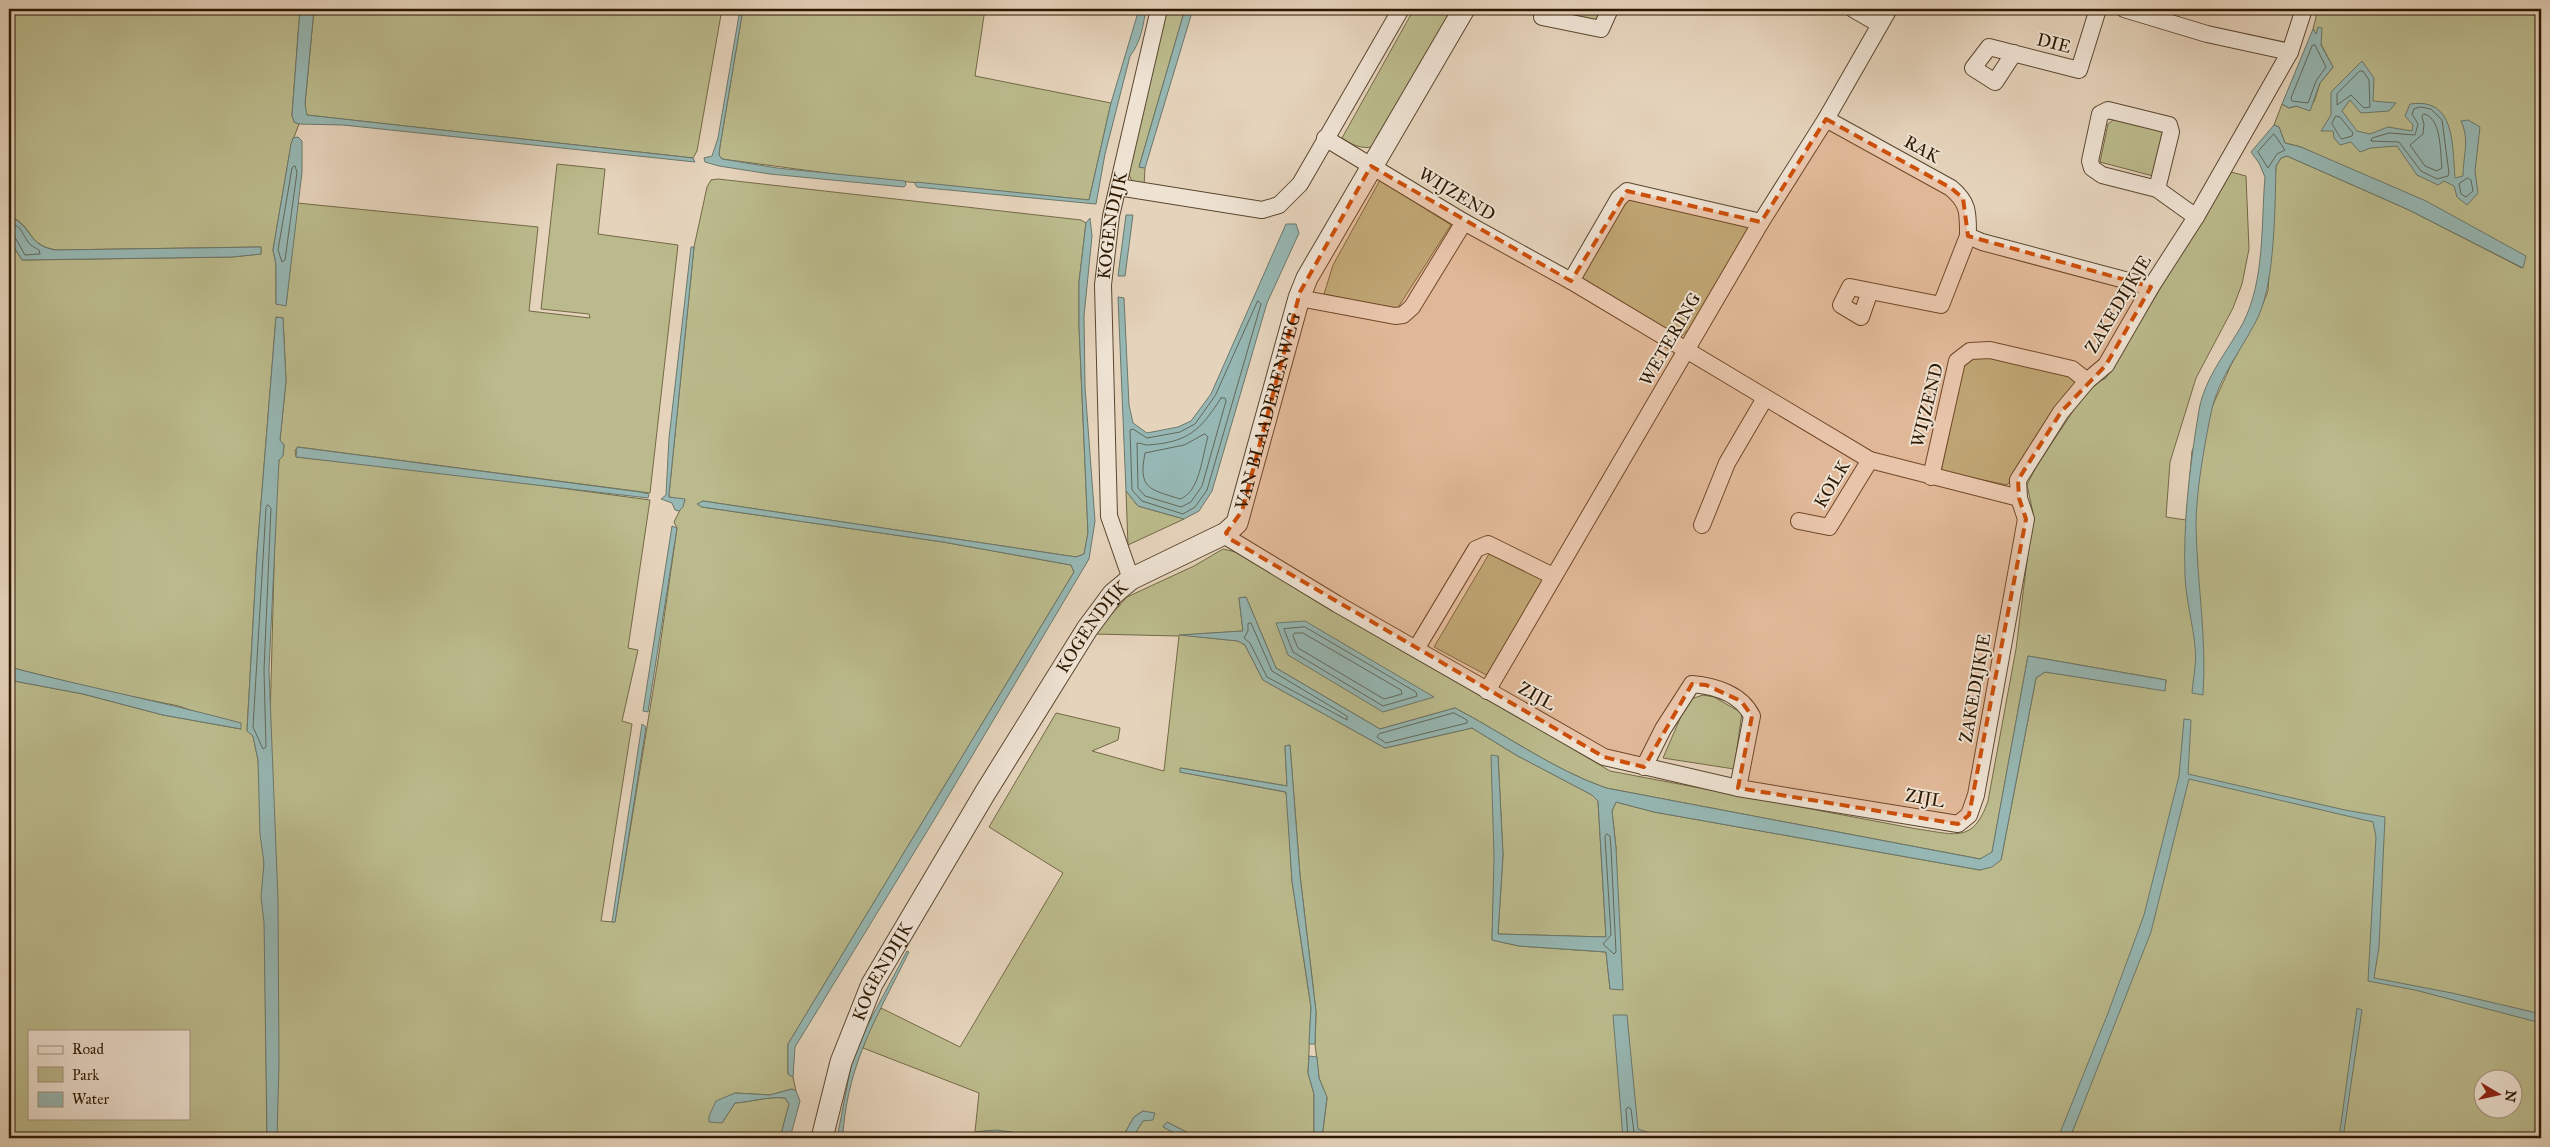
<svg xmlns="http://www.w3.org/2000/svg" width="2550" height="1147" viewBox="0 0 2550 1147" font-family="'IM FELL Great Primer',serif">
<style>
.green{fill:#bbba8c;stroke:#746946;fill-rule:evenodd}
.water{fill:#96b7b3;stroke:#6c776b}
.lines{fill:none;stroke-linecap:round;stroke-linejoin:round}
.shore{stroke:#62685a;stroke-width:1}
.minor-casing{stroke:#5b472f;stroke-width:18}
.tertiary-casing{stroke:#5b472f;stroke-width:23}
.minor{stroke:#eee2d3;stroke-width:16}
.tertiary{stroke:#eee2d3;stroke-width:21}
.marked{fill:#cc4f0a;fill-opacity:0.2;stroke:#cc4f0a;stroke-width:4;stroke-dasharray:10 6;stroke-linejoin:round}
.labels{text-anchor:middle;stroke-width:4;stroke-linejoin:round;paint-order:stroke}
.street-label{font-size:18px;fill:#2d1800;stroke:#eee2d3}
</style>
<rect width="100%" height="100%" fill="#e5d3bb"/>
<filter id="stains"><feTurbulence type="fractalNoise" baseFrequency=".004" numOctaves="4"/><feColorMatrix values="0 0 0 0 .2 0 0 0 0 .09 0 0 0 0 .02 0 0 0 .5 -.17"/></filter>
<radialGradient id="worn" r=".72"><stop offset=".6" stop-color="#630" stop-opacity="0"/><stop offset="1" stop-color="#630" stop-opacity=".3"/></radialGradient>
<g class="green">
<path d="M 9,9 L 300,9 L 292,115 L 294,122 L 299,124 L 291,145 L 273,250 L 276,264 L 276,304 L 286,305 L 297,203 L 538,227 L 529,311 L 590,318 L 589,314 L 541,309 L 557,164 L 605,169 L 598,234 L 678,245 L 650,493 L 298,447 L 295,450 L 296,457 L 464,475 L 650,500 L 628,648 L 638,650 L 622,721 L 632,724 L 601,921 L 615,922 L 658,660 L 677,528 L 674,522 L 685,500 L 669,497 L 669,494 L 694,247 L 707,187 L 711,180 L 718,179 L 1081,220 L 1086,223 L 1079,282 L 1079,326 L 1088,533 L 1084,554 L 1076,557 L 703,501 L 698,504 L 702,507 L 943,542 L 1071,565 L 1074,572 L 788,1044 L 788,1074 L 793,1077 L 796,1091 L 792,1089 L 770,1095 L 735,1093 L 722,1123 L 735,1103 C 752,1102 768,1096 785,1098 L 789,1104 L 780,1138 L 276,1138 L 274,829 L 270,721 L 276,491 L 279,459 L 283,456 L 284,445 L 280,440 L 286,381 L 283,318 L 276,317 L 257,553 L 247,730 L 253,736 L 258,760 L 264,863 L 267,1138 L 9,1138 L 9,680 L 83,694 L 163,715 L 241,729 L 179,706 L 100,690 L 9,667 L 9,239 L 22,260 L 232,257 L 261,254 L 261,247 L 56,250 C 29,245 34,232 16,219 L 9,220 ZM 29,1031 L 189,1031 L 189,1118 L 29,1118 Z"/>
<path d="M 314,9 L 722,9 L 697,151 L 693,158 L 306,115 L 305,104 Z"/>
<path d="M 743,9 L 985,9 L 975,76 L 1111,103 L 1089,200 L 849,176 L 722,159 L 719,155 L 720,146 Z"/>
<path d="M 1166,9 L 1185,9 L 1139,167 L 1145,168 L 1144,186 L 1132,181 L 1128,173 Z"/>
<path d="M 1414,9 L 1453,9 L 1373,147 C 1361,149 1352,145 1342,138 Z"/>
<path d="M 1559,9 L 1606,9 L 1596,22 L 1558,15 Z"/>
<path d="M 2318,9 L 2541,9 L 2541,1138 L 1730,1138 L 1634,1132 L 1634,1138 L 1322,1138 L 1327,1098 L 1319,1078 L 1315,1044 L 1316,1012 L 1300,875 L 1290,745 L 1285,746 L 1287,786 L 1181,768 L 1180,772 L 1285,792 L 1287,796 L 1292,881 L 1311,1007 L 1308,1073 L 1314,1094 L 1314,1138 L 1198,1138 L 1167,1122 L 1163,1127 L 1184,1138 L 1132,1138 L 1143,1121 L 1155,1114 L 1143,1111 L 1134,1117 L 1122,1138 L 1024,1138 C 1007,1130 993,1130 975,1132 L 979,1093 L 863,1048 L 869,1030 L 881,1008 L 960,1047 L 1063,873 L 989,827 L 1056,713 L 1120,728 L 1118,740 L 1092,751 L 1164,771 L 1179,636 L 1094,634 L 1127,597 L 1194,566 L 1223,549 L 1240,553 L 1610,771 L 1917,829 C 1955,834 1973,844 1988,801 L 2016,649 L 2033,513 L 2027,485 L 2036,467 L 2089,387 L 2106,378 L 2231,172 L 2246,176 L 2249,249 L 2242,284 L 2233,308 L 2196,378 L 2170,462 L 2166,517 L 2186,520 L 2192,451 L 2231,365 L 2258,316 L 2268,291 L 2276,166 L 2281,158 L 2287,156 L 2409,210 L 2522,268 L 2319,156 L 2301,147 L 2285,143 L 2279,127 L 2274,125 L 2282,104 L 2289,108 L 2314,102 L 2320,83 L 2333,67 L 2313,29 ZM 1246,597 L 1276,668 L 1380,729 L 1455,708 C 1505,734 1552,769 1606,788 L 1980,859 L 1992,853 L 2028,656 L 2166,680 L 2165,690 L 2045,672 L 2036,678 L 2001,860 L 1980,870 L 1654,812 L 1616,802 L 1612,811 L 1616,848 L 1610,989 L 1606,952 L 1519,946 L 1492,940 L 1498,756 L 1503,855 L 1498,934 L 1606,937 L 1598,801 L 1592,795 L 1516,755 L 1472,728 L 1385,748 L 1263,680 L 1245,645 L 1238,641 L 1183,635 L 1243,631 L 1239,598 ZM 2482,1080 L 2512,1080 L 2512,1110 L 2482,1110 Z"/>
<path d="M 2118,116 L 2162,128 L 2163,143 L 2153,176 L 2100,162 L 2108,124 Z"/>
<path d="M 1380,180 L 1451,225 L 1397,309 L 1324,294 L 1333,265 Z"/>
<path d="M 1629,195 L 1753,226 L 1702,316 L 1681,337 L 1579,279 Z"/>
<path d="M 1987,348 L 2077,379 L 2070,393 L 2007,485 L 1941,471 L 1967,352 Z"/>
<path d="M 1126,491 L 1138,506 L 1184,519 L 1128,545 Z"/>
<path d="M 1489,554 L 1544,580 L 1492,678 L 1434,647 Z"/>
<path d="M 1703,695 L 1714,697 L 1742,713 L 1734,769 L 1663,758 L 1682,714 L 1691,699 Z"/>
</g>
<g class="water">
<path d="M 300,9 L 314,9 L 305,104 L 307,115 L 693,158 L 695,162 L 343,125 L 299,124 L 294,122 L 292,115 Z"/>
<path d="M 740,9 L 743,9 L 720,146 L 719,155 L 722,159 L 777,168 L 905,181 L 906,185 L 904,187 L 770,174 L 719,166 L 705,162 L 704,158 L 712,156 L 718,138 Z"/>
<path d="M 1139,9 L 1146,9 C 1143,26 1141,42 1130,56 L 1105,154 L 1096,204 L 917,187 L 915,184 L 916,182 L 1089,200 L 1111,103 Z"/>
<path d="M 1185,9 L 1193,9 L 1145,168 L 1139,167 Z"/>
<path d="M 2318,27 L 2322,28 L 2321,45 L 2333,67 L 2320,83 L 2310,111 L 2296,106 L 2289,108 L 2282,104 L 2313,29 L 2316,34 Z"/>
<path d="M 2362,61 L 2374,78 L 2373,101 L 2396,103 L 2389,111 L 2361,113 L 2350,100 L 2342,111 L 2357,131 L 2370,134 L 2388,127 L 2412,131 L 2413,125 L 2405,116 L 2410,104 C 2456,97 2452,145 2455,178 L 2463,176 C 2463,156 2470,140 2461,121 L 2468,120 L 2480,127 L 2475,171 L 2478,193 L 2467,205 L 2457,197 L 2454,186 L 2444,181 L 2438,185 L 2417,175 L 2397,146 L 2371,148 L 2360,152 L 2351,142 L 2340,145 L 2334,138 L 2333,131 L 2321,131 L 2331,115 L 2331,92 Z"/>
<path d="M 2274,125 L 2279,127 L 2285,143 L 2301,147 L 2426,201 L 2526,256 L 2523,268 L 2409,210 L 2287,156 L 2281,158 L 2276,166 C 2275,207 2275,278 2259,315 C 2244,347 2218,377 2211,413 C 2204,447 2196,492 2196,526 C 2197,583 2207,638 2203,695 L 2192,693 C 2193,678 2197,662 2195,647 C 2193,624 2186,600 2185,576 C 2183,521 2190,464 2199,410 C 2205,377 2227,352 2243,323 C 2265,280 2261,224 2265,177 L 2259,163 L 2251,152 Z"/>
<path d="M 298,137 L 302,141 L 302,172 L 286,306 L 276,304 L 276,264 L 273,250 L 291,144 L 293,138 Z"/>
<path d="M 1126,215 L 1133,215 L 1125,276 L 1118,276 Z"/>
<path d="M 1090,218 L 1092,236 L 1084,316 L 1085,387 L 1095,521 L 1089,559 L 934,820 L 795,1047 L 793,1077 L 788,1074 L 788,1044 L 1074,572 L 1071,565 L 943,542 L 702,507 L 697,504 L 703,501 L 1076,557 L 1084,554 L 1088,533 L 1079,326 L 1079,282 L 1086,223 Z"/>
<path d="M 15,219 C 34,232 29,245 55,250 L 261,247 L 261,254 L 232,257 L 22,260 L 9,239 L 9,220 Z"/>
<path d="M 1286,224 L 1296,224 L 1299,233 L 1267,303 L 1212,491 L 1199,511 L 1184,519 L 1138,506 L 1126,491 L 1118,297 L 1124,298 L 1129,405 L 1133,423 L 1147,433 L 1178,427 L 1191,421 L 1211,394 Z"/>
<path d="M 691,247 L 694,247 L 669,494 L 669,497 L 685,499 L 683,507 L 679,511 L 675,510 L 672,503 L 661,499 L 666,495 L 669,438 Z"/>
<path d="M 276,317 L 283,318 L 286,381 L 280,440 L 284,445 L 283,456 L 279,460 L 269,670 L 278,900 L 279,1063 L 277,1138 L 267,1138 L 264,922 L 261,897 L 264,863 L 260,834 L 258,760 L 253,736 L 247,731 L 257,553 Z"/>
<path d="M 297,447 L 640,492 L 649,494 L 648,498 L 296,457 Z"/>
<path d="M 672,526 L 677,528 L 648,712 L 643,711 Z"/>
<path d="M 1246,597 L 1276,668 L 1380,729 L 1455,708 C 1505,734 1552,769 1606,788 L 1980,859 L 1992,852 L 2028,656 L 2166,680 L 2165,691 L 2045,672 L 2036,678 L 2001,860 L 1992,867 L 1980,870 L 1654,812 L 1616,802 L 1612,811 L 1616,848 L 1623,990 L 1610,989 L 1606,952 L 1519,946 L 1492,940 L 1494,856 L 1491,755 L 1498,756 L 1503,855 L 1498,934 L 1606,937 L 1598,801 L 1592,795 L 1516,755 L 1472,728 L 1385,748 L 1263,680 L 1245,645 L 1238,641 L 1179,635 L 1243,631 L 1239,598 Z"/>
<path d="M 1305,621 L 1434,697 L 1383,712 L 1288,655 L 1276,623 Z"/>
<path d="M 9,667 C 86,687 164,702 241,723 L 241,729 L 163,715 L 83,694 L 9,680 Z"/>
<path d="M 2184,719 L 2191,720 L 2188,774 L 2345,810 L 2385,817 L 2379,947 L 2374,978 L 2452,993 L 2541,1014 L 2541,1023 L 2415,990 L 2368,981 L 2376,837 L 2373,822 L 2189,779 L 2151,932 L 2070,1138 L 2058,1138 L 2108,1013 L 2144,915 L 2179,776 Z"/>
<path d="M 642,724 L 646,727 L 615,922 L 612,922 Z"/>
<path d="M 1290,745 L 1300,875 L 1316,1012 L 1315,1044 L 1309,1044 L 1311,1007 L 1292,881 L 1286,792 L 1180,772 L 1180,768 L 1287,786 L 1285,746 Z"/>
<path d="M 907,951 L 909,952 C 878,1015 849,1060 843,1132 L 852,1135 L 901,1138 L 837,1138 L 851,1066 L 866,1028 Z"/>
<path d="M 2357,1008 L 2362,1010 L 2343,1138 L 2339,1138 Z"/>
<path d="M 1613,1015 L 1627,1015 L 1638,1129 L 1650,1133 L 1730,1138 L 1623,1138 Z"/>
<path d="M 1309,1056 L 1317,1057 L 1319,1078 L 1327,1097 L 1322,1138 L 1314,1138 L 1314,1094 L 1308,1073 Z"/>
<path d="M 792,1089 L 796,1091 L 800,1101 L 790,1138 L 780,1138 L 789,1104 L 785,1098 C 768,1096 752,1102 735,1103 L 722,1123 L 709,1122 L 709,1116 L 716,1101 L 735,1093 L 770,1095 Z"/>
<path d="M 2541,1106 L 2541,1138 L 2535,1138 Z"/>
<path d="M 1143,1111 L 1155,1113 L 1153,1120 L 1143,1121 L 1132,1138 L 1122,1138 L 1134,1117 Z"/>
<path d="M 1167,1122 L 1198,1138 L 1184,1138 L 1163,1127 Z"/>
<path d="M 996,1130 L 1012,1132 L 1024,1138 L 1002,1136 L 974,1138 L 975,1132 Z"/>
</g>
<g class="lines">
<g class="shore">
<path d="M 2315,45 L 2326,67 L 2316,81 L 2308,103 L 2292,101 L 2291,98 L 2312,46 Z"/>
<path d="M 2360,71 L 2363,71 L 2369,80 L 2370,107 L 2364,108 L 2351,95 L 2337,105 L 2337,94 Z"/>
<path d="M 2421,107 L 2431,109 L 2442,120 L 2449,173 L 2448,176 L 2437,179 L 2421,171 L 2399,142 L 2371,141 L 2372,138 L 2389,133 L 2415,135 L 2418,124 L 2412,114 L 2414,109 Z"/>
<path d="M 2424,114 C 2442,118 2440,153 2442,168 L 2437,171 L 2425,166 L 2410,145 L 2423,134 L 2424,124 L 2422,117 Z"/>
<path d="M 2336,116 L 2340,117 L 2353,133 L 2352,136 L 2342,139 C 2339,137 2335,128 2332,124 Z"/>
<path d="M 2274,134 L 2285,150 L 2277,154 L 2268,168 L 2258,152 Z"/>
<path d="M 295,166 L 297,172 L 285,260 L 282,262 L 278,250 L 292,168 Z"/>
<path d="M 2468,178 L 2471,180 L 2473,191 L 2466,197 L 2461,194 L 2459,184 Z"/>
<path d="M 9,224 C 22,224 22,235 29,243 C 31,246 36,248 39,250 L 40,254 L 25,255 L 16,239 L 9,236"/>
<path d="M 1258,301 L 1261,304 L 1207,490 L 1195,507 L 1183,514 L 1142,501 L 1132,490 L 1130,430 L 1133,429 L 1147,438 L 1180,432 L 1195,424 L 1215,396 Z"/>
<path d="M 1221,398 L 1225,398 L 1226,401 L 1202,486 L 1191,502 L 1181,507 L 1145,496 L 1138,488 L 1137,443 C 1141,443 1144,445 1148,445 C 1188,442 1200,431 1221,398 Z"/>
<path d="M 1205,434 L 1208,437 C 1202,456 1200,492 1180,499 C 1149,489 1138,489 1145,453 L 1184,445 Z"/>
<path d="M 268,505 L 271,508 L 264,670 L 266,747 L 263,749 L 253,727 L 266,508 Z"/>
<path d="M 1251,623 L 1272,671 L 1347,716 L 1347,720 L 1267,677 L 1250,643 L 1244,638 L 1248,631 L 1248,624 Z"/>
<path d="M 1305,627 L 1416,692 L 1417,696 L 1383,706 L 1293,652 L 1284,629 Z"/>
<path d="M 1295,633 L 1303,633 L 1401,690 L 1402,694 L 1384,699 L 1298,648 L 1293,636 Z"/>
<path d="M 1454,713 L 1467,720 L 1467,723 L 1386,743 L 1377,737 L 1379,734 Z"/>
<path d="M 1607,834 L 1610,836 L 1611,849 L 1616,952 L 1614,954 L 1603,944 L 1611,935 L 1605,837 Z"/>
<path d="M 1628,1138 L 1626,1109 L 1628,1107 L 1631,1109 L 1634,1132 L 1648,1138"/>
</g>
<g class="minor-casing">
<g id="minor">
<path d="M 1544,9 L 1542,17 L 1601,29 L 1610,9"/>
<path d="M 1853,9 L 1879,24"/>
<path d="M 2124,9 L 2207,34 L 2290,52"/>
<path d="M 2014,53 L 1995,82 L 1973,68 L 1989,47 L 2079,70 L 2098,9"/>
<path d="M 1826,119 L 1951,188 C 1969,203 1968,213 1968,236 L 1982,242 L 2151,287"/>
<path d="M 1325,138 L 1464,222 L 1571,281 L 1870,460 L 2019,498"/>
<path d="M 1118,187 L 1262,210 L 1279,205 L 1300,184 L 1401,9"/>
<path d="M 2157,189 L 2171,132 L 2169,125 L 2108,110 L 2100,114 L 2090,161 L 2092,168 L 2102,175 L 2157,189 L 2196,217"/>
<path d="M 1571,281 L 1619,198 L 1627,191 L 1761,222"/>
<path d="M 1870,291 L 1861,317 L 1841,305 L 1850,287 L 1941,305 L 1968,236"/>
<path d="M 1299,298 L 1395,316 L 1403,315 L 1412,307 L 1464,222"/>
<path d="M 1931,477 L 1957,361 L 1970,351 L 1990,350 L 2072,369 L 2087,381"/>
<path d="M 1799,521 L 1829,527 L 1870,460"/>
<path d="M 1702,525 L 1727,463 L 1765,398"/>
<path d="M 1226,533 L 1230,539 L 1337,604 L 1604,757 L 1738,788 L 1958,824 L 1969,815 L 1976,795 L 2026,519 L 2019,498 L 2018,480 L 2061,412 L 2087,381 L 2106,365 L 2151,287 L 2196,217 L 2290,52 L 2304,9"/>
<path id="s1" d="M 1131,579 L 1109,516 L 1103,285 L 1111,216 L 1159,9"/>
<path d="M 1416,649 L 1476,549 L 1488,544 L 1553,576"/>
<path d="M 1487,691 L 1761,222 L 1826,119 L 1889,9"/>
<path d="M 1644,767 L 1663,729 L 1692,684 C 1715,686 1741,694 1752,716 L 1738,788"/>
</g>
</g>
<g class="tertiary-casing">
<g id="tertiary">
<path id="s2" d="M 822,1138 L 841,1062 L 872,984 L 985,793 L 1087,629 L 1113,594 L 1131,579 L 1226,533 L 1237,523 L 1299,298 L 1307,278 L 1464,9"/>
</g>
</g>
<use href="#minor" class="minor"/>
<use href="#tertiary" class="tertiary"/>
</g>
<path class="marked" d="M 1826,119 L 1951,188 L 1963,198 L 1968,236 L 2151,287 L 2106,365 L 2061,412 L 2018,480 L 2019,498 L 2026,519 L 1969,815 L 1958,824 L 1738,788 L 1752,716 L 1741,701 L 1706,685 L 1692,684 L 1644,767 L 1604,757 L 1230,539 L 1226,533 L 1242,511 L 1300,292 L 1371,166 L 1571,281 L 1627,191 L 1761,222 Z"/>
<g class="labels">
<g class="street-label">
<text transform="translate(2054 43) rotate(14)" y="6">DIE</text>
<text transform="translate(1922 149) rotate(29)" y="6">RAK</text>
<text transform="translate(1457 194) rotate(31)" y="6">WIJZEND</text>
<text dy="6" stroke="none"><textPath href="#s1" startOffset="358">KOGENDIJK</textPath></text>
<text transform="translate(2118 304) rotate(-59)" y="6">ZAKEDIJKJE</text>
<text transform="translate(1670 339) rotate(-60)" y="6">WETERING</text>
<text transform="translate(1927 405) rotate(-76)" y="6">WIJZEND</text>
<text dy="6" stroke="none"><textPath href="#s2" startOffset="881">VAN BLAADERENWEG</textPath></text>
<text transform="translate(1832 484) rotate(-59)" y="6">KOLK</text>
<text dy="6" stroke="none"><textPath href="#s2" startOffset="582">KOGENDIJK</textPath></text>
<text transform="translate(1975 688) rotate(-80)" y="6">ZAKEDIJKJE</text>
<text transform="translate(1537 696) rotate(29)" y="6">ZIJL</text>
<text transform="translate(1925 798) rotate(10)" y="6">ZIJL</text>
<text dy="6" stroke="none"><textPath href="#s2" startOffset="178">KOGENDIJK</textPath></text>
</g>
</g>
<rect width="2550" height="1147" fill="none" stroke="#e5d3bb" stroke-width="30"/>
<rect x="10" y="10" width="2530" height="1127" fill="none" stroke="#2d1800" stroke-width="2.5"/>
<rect x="15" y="15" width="2520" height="1117" fill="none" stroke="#2d1800"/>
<rect x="28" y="1030" width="162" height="90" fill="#eee2d3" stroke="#a1917f"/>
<rect x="38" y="1046" width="25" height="8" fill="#eee2d3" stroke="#a1917f"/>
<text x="72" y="1054" font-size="15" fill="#2d1800">Road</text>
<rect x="38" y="1067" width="25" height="15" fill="#bbba8c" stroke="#a1917f"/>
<text x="72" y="1080" font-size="15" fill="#2d1800">Park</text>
<rect x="38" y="1092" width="25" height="15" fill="#96b7b3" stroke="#a1917f"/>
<text x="72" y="1104" font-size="15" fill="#2d1800">Water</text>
<g transform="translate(2498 1094) rotate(99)"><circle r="24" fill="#eee2d3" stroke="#a1917f"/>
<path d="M0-4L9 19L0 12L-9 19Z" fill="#8f2418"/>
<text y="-8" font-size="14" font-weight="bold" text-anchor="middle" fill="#2d1800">N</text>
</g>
<rect width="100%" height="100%" filter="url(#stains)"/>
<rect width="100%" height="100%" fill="url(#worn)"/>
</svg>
